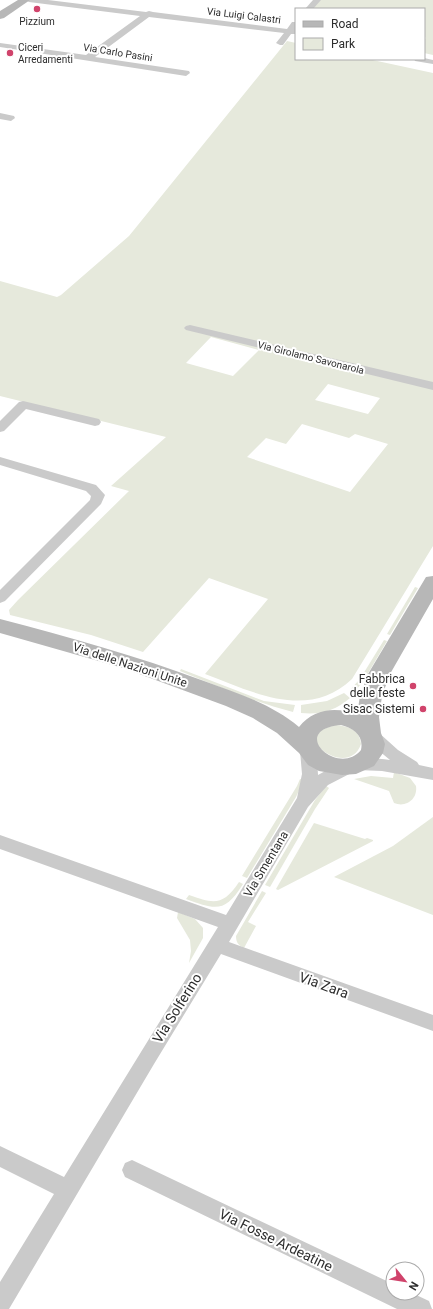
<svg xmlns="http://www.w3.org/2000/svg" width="433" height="1309" viewBox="0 0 433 1309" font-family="Roboto,sans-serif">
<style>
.green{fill:#e6e9dc;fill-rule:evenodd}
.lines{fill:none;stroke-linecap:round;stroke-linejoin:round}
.street{fill:#cacaca;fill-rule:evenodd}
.secondary{fill:#b7b7b7;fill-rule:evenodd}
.poi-dot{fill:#d0436b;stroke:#fff;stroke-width:1.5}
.labels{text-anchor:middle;stroke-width:4;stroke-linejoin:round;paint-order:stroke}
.far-street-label{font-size:10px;fill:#2d2d2d;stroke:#fff}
.far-poi-label{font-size:10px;fill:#2d2d2d;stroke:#fff}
.street-label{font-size:12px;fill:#2d2d2d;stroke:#fff}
.poi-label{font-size:12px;fill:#2d2d2d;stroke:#fff;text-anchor:end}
.near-street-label{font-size:14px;fill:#2d2d2d;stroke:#fff}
</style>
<rect width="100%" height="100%" fill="#fff"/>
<g class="green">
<path d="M 319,0 L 433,0 L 433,55 L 424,53 L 424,39 L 426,38 L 424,37 L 424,9 L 312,9 Z"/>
<path d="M 287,41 L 296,43 L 296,59 L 368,59 L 433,73 L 433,546 L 352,679 C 308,721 253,692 205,674 L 268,599 L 209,578 L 143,652 L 91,635 L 10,615 L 9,610 L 18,600 L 129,491 L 111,486 L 166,437 L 0,396 L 0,281 L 57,297 L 61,295 L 129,236 ZM 211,337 L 259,350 L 233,376 L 186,363 ZM 328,384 L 380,398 L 368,414 L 315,400 ZM 302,424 L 349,438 L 355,434 L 388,444 L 350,492 L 247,457 L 266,438 L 286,444 Z"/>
<path d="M 415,587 L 418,588 L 390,635 L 387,634 Z"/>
<path d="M 384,640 L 387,641 L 364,680 L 353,694 L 349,691 L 360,679 Z"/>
<path d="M 181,669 L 264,701 L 295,705 L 293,712 C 254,702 217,686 180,671 Z"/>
<path d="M 344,693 L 350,698 C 335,711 320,715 301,713 L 301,705 L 327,701 Z"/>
<path d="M 336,725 C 348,726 360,730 361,744 C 350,777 297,743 324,729 C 327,727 333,726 336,725 Z"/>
<path d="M 394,772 L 410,778 L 416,786 C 418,799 406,808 394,803 L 389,791 L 354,779 L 371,776 L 393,778 Z"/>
<path d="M 300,779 L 304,780 L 296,797 L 247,878 L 242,876 L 297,786 Z"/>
<path d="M 326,786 L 329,788 L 315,809 L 270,887 L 265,885 L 315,800 Z"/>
<path d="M 433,817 L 433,915 L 334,877 L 393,846 Z"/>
<path d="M 314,823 L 365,839 L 367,838 L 373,840 L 373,841 L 278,890 L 276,889 Z"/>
<path d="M 239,882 L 243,884 C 225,913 216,910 186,899 L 189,895 C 214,904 223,906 239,882 Z"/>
<path d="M 262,891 L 266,893 L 248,922 L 256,926 L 244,948 C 238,945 236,942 236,936 Z"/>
<path d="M 178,912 L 195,919 L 203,928 L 203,938 L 189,963 L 191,951 L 190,940 L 177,918 Z"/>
</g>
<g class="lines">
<g class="street">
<path d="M 25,0 L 48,0 L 146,12 L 149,11 L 153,12 L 287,29 L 292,22 L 295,22 L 296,34 L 291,34 L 283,45 L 280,45 L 276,43 L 284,33 L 149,17 L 95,57 L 189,71 L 190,73 L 186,76 L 0,47 L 0,43 L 86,55 L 140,16 L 29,2 Z"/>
<path d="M 313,0 L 321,0 L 313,9 L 305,9 Z"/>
<path d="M 424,58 L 433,60 L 433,64 L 415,61 L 414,59 L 424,59 Z"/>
<path d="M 0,113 L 14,116 L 15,118 L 11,121 L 0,119 Z"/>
<path d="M 190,325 L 433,382 L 433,390 L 186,330 L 184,328 L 186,326 Z"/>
<path d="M 23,401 L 99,419 L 101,422 L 99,425 L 95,426 L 26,409 L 4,431 L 0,432 L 0,421 L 19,402 Z"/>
<path d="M 0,457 L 96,485 L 105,495 L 101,504 L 5,601 L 0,603 L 0,590 L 90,500 L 91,496 L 86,491 L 0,465 Z"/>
<path d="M 372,730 L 378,732 L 398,750 L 417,762 L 419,765 L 433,768 L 433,780 L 382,771 L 357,770 L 328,785 L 308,807 L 229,942 L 433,1015 L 433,1031 L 221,954 L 154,1064 L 9,1309 L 0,1309 L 0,1282 L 54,1194 L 0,1167 L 0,1146 L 64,1177 L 218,927 L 0,849 L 0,835 L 226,915 L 297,798 L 302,774 L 300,751 L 302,747 L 308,745 L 314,747 L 317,757 L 318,775 C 344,760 359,755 390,760 L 366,740 L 364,736 L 366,732 Z"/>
<path d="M 132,1160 L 393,1284 L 393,1293 L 412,1293 L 429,1301 L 432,1309 L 397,1309 L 125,1177 L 122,1170 L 125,1163 Z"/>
</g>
<g class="secondary">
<path d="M 18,0 L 30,0 L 4,18 L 0,19 L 0,11 Z"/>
<path d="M 433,576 L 433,599 L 390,674 L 382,696 L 379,717 L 381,733 L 385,744 L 383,753 L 374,766 L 356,774 L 342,775 L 319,771 L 308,765 L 299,753 L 277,733 L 253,718 L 226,706 L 123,668 L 0,633 L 0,619 C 69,637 137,656 204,681 C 237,693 272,704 299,727 C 314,708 336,707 357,714 L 360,696 L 368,674 L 426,577 ZM 341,725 C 354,728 364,736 361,750 C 338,778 287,730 341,725 Z"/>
</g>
</g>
<g class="poi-dot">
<circle cx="37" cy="9" r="4"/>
<circle cx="10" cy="53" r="4"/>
<circle cx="413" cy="686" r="4"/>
<circle cx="423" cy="709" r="4"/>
</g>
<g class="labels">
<g class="far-street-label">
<text transform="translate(244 15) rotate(7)" y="4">Via Luigi Calastri</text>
<text transform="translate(118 52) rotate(9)" y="4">Via Carlo Pasini</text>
<text transform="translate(311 357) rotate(14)" y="4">Via Girolamo Savonarola</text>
</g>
<g class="far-poi-label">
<text x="37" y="25">Pizzium</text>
<text x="18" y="51" text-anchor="start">Ciceri<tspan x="18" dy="12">Arredamenti</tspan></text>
</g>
<g class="street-label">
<text transform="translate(130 665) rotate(18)" y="4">Via delle Nazioni Unite</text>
<text transform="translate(266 864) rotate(-59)" y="4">Via Smentana</text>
</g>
<g class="poi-label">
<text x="405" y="683">Fabbrica<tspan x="405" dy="14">delle feste</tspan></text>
<text x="415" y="713">Sisac Sistemi</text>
</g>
<g class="near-street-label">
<text transform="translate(324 985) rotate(20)" y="5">Via Zara</text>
<text transform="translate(177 1008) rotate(-58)" y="5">Via Solferino</text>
<text transform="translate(276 1240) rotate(26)" y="5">Via Fosse Ardeatine</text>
</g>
</g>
<rect x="295" y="8" width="130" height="52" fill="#ffffff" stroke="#ababab"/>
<rect x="303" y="21" width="20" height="6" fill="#b7b7b7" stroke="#ababab"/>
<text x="331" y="28" font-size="12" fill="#2d2d2d">Road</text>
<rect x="303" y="38" width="20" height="12" fill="#e6e9dc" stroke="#ababab"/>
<text x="331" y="48" font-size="12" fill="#2d2d2d">Park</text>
<g transform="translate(405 1281) rotate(120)"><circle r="19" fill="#ffffff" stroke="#ababab"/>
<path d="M0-3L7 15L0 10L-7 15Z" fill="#d0436b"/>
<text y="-6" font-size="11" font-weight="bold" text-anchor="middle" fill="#2d2d2d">N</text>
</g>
</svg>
